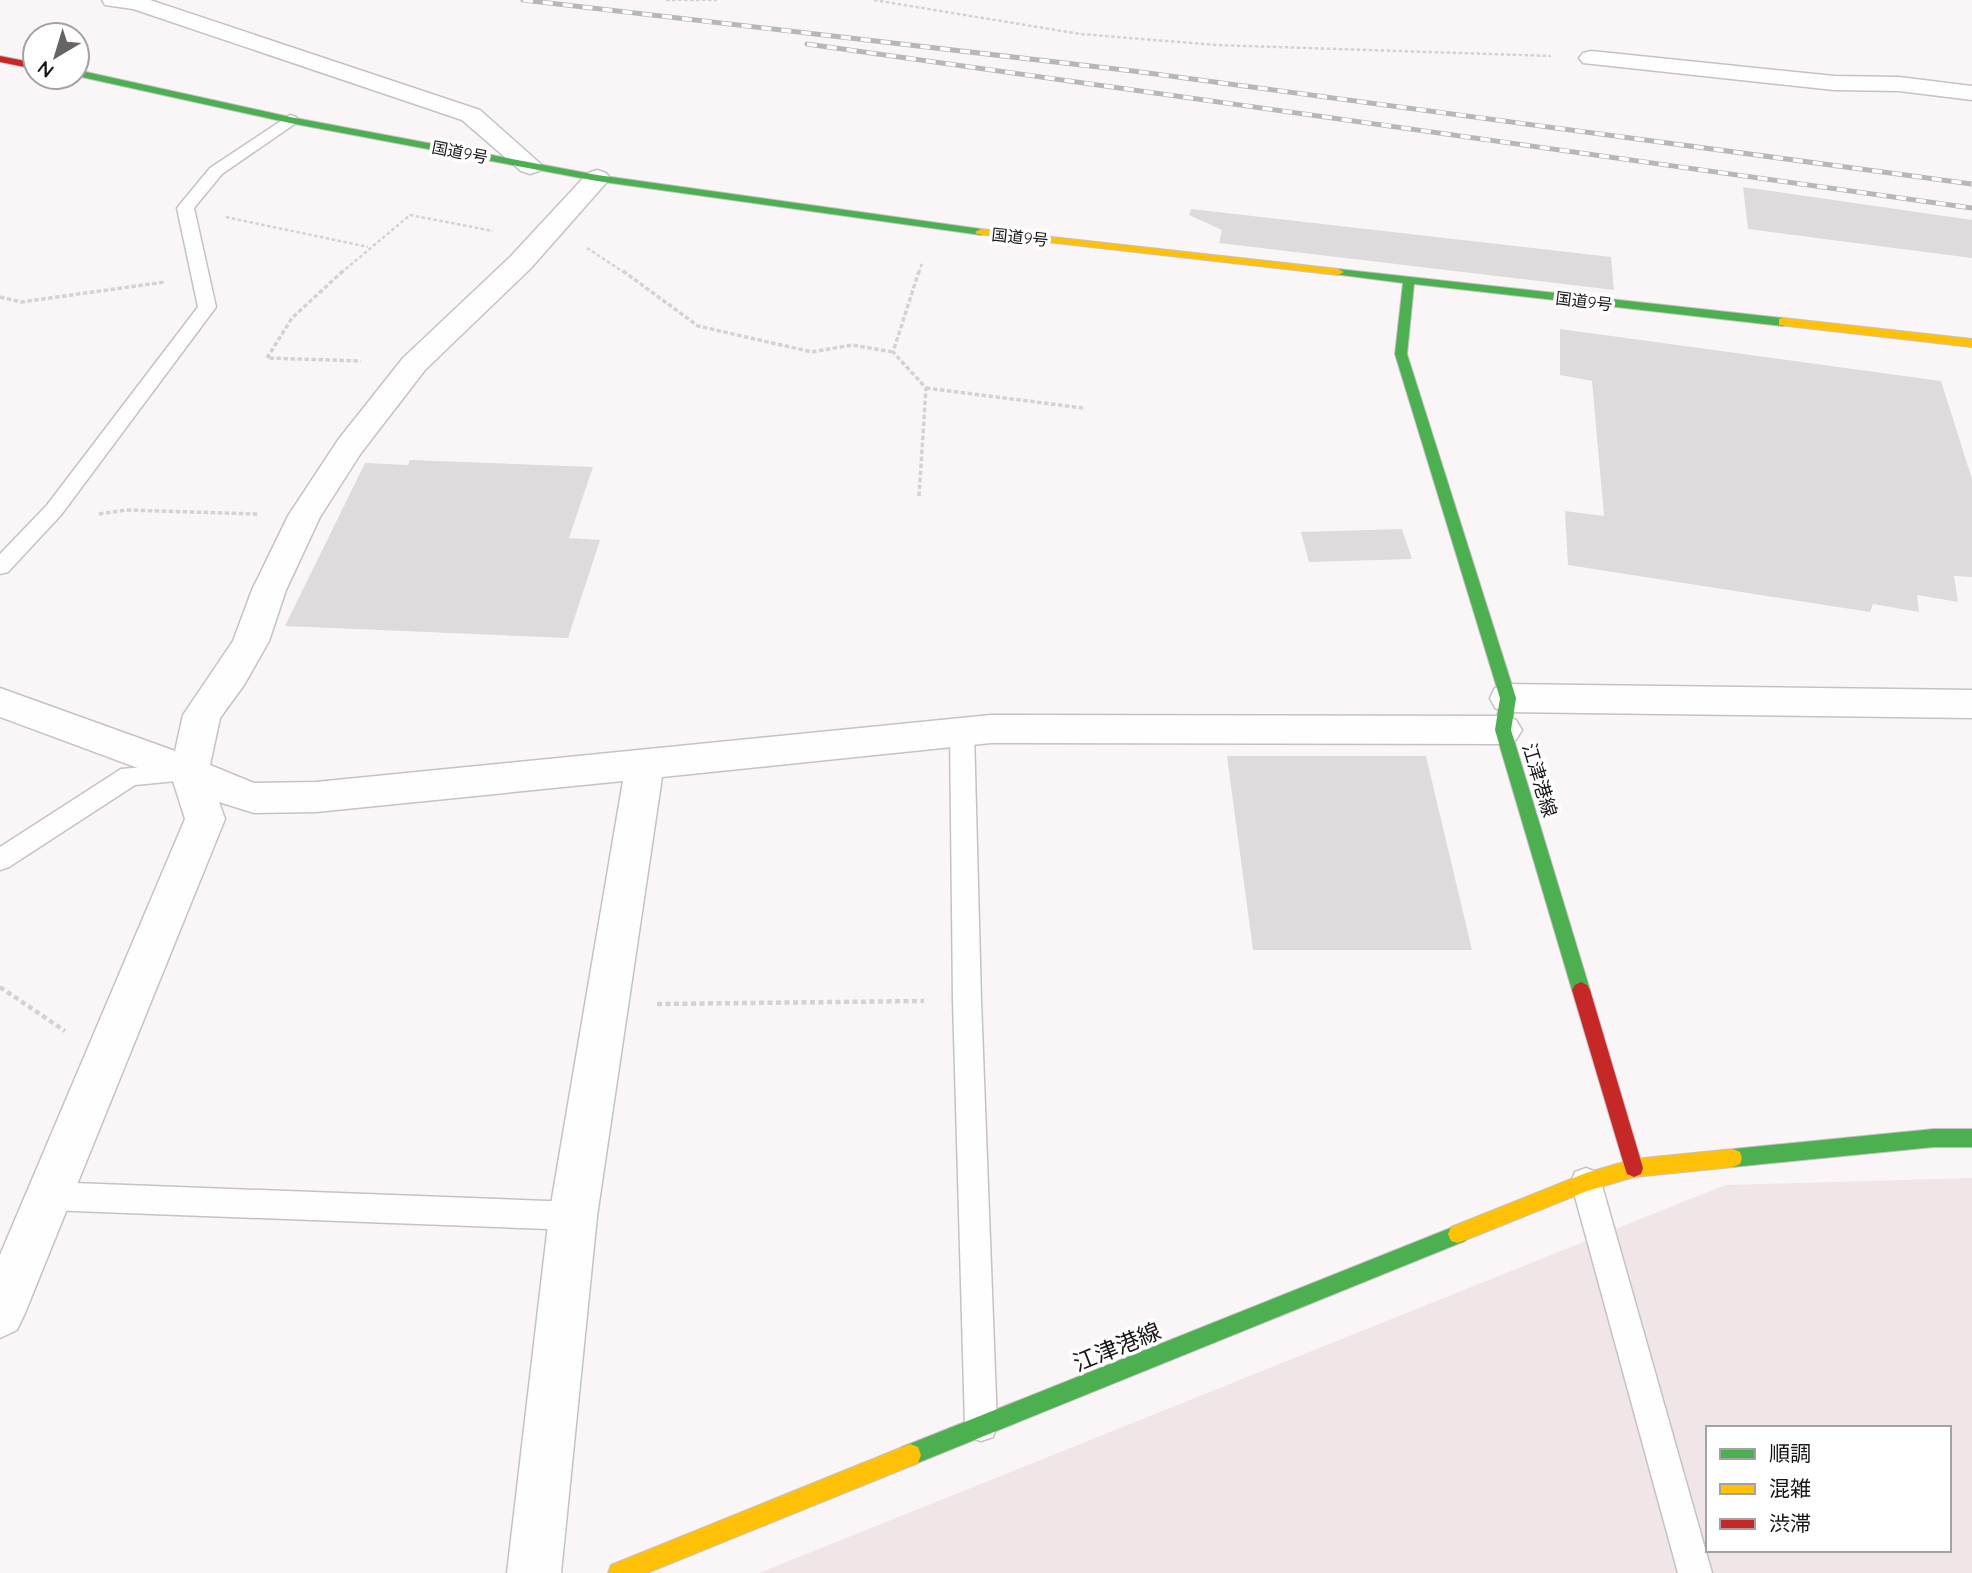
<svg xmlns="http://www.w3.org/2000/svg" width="1972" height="1573" viewBox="0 0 1972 1573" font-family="Quicksand,'Noto Sans JP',sans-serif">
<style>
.built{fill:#f0e6e7;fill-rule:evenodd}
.building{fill:#dedbdc}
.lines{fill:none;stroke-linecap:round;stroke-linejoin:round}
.lane-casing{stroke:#c6c2c3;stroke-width:3}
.street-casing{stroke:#c6c2c3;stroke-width:3}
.fast-casing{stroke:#c6c2c3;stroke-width:2}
.slow-casing{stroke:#c6c2c3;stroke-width:2}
.jam-casing{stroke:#c6c2c3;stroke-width:2}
.path-far2{stroke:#d4d3d3;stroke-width:2.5;stroke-dasharray:3.5 2.5;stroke-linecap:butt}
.path-far1{stroke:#d4d3d3;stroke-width:3.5;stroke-dasharray:4.5 2.5;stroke-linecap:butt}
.path{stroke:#d4d3d3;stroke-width:4.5;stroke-dasharray:5 3.5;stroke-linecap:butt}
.lane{fill:#fefefe;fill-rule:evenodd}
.street{fill:#fefefe;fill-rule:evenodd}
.fast{fill:#4caf50;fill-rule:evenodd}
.slow{fill:#ffc107;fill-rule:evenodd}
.jam{fill:#c62828;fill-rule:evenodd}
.rail-casing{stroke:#b8b7b7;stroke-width:5}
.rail{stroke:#fff;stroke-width:3.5;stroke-dasharray:10;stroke-linecap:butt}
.labels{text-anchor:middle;stroke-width:7;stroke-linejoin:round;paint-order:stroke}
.far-street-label{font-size:16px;fill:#191617;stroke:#fff}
.street-label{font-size:19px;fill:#191617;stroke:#fff}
.near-street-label{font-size:23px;fill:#191617;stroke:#fff}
</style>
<rect width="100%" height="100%" fill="#faf6f7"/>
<path class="built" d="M 1972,1178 L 1972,1573 L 759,1573 L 1725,1185 ZM 1708,1428 L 1949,1428 L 1949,1550 L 1708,1550 Z"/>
<g class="building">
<path d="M 1743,187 L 1972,220 L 1972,258 L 1748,229 Z"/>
<path d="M 1191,209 L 1611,257 L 1614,290 L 1219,243 L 1222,230 L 1189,215 Z"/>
<path d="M 1560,329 L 1941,381 L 1972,479 L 1972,577 L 1954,576 L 1958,602 L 1917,595 L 1919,612 L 1873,604 L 1870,612 L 1568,565 L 1565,511 L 1604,516 L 1592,381 L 1560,375 Z"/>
<path d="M 410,460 L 593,467 L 569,538 L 600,540 L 568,638 L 285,626 L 365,463 L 408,465 Z"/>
<path d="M 1402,529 L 1412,559 L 1309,562 L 1301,532 Z"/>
<path d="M 1227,756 L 1426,756 L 1472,950 L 1253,950 Z"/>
</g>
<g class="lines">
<g class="lane-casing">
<g id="lane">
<path d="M 290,115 L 296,117 L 298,120 L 296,123 L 222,174 L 194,208 L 216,307 L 61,515 L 8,572 L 0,574 L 0,554 L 47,505 L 198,307 L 177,208 L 210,168 Z"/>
<path d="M 962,722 L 970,725 L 974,731 L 981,1000 L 997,1425 L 993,1437 L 981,1441 L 969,1437 L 965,1425 L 953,1000 L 950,731 L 954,725 Z"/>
<path d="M 188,763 L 197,765 L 200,772 L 197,779 L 135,785 L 9,867 L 0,870 L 0,847 L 121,769 Z"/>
<path d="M 1586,1168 L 1597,1172 L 1601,1182 L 1712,1573 L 1678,1573 L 1571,1182 L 1575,1172 Z"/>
<path d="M 48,1182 L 573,1202 L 584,1206 L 588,1216 L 584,1226 L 573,1230 L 48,1210 L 37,1206 L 33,1196 L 37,1186 Z"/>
</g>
</g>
<g class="street-casing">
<g id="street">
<path d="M 102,0 L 150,0 L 480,110 L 543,166 L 539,171 L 530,174 L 521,171 L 462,120 L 133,9 L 105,5 Z"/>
<path d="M 1591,51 L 1834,76 L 1899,77 L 1972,86 L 1972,100 L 1899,91 L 1834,90 L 1583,63 L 1579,58 L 1583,53 Z"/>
<path d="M 597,170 L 606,173 L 610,178 L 606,183 L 531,268 L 425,370 L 361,453 L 320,517 L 286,590 L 269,641 L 244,685 L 220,718 L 210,765 L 254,783 L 316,782 L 991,715 L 1503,716 L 1516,720 L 1522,730 L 1516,740 L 1503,744 L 991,743 L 662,777 L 597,1216 L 561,1573 L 507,1573 L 549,1216 L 623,781 L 316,812 L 254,813 L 219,802 L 225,819 L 25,1313 L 17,1330 L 0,1338 L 0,1255 L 185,819 L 173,781 L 0,717 L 0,688 L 175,751 L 183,715 L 233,641 L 252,590 L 288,516 L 338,440 L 403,358 L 511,256 L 588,173 Z"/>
<path d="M 1508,684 L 1972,690 L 1972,718 L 1508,712 L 1495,708 L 1490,698 L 1495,688 Z"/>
</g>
</g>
<g class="fast-casing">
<g id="fast">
<path d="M 77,70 L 290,117 L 597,175 L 981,229 L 987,232 L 981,235 L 597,181 L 290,123 L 77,76 Z"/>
<path d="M 1338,269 L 1783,318 L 1789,322 L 1783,326 L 1414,284 L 1407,354 L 1516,698 L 1511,730 L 1590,990 L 1587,995 L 1581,998 L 1575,995 L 1572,990 L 1495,730 L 1500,698 L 1395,354 L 1403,283 L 1334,274 L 1332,272 Z"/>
<path d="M 1934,1129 L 1972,1129 L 1972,1147 L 1934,1147 L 1733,1167 L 1726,1164 L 1724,1158 L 1726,1152 L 1733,1149 Z"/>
<path d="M 1458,1225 L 1465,1227 L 1468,1234 L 1465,1241 L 910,1466 L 902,1463 L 899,1455 L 902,1447 Z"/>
</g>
</g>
<g class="slow-casing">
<g id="slow">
<path d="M 981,229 L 1338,269 L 1344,272 L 1338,275 L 977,234 L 975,232 Z"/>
<path d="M 1783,318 L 1972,339 L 1972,347 L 1779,325 L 1779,319 Z"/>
<path d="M 1733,1149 L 1740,1152 L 1742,1158 L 1740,1164 L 1733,1167 L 1634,1177 L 1587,1191 L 1458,1243 L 1451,1241 L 1448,1234 L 1451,1227 L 1586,1173 L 1634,1159 Z"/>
<path d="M 910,1444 L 918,1447 L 921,1455 L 918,1463 L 647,1573 L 608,1573 L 611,1565 Z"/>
</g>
</g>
<g class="jam-casing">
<g id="jam">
<path d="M 0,56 L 35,63 L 35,69 L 0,62 Z"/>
<path d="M 1581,982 L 1587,985 L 1590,990 L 1643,1168 L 1641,1174 L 1634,1177 L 1627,1174 L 1625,1168 L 1572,990 L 1575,985 Z"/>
</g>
</g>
<g class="path-far2">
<path d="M 666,0 L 717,0"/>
<path d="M 874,0 L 1080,34 L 1216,45 L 1551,56"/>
<path d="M 226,217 L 368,247"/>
<path d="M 587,248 L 625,273"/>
<path d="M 341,273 L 410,215 L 493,231"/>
<path d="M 919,273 L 922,263"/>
</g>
<g class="path-far1">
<path d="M 343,271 L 292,318 L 267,358 L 361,361"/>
<path d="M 623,271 L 698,326 L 812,352 L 852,345 L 893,352"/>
<path d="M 0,297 L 21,302 L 165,282"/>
<path d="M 926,388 L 1083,408"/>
<path d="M 919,496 L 926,388 L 893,352 L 919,271"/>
<path d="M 99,514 L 126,510 L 258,514"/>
</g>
<g class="path">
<path d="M 0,987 L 65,1031"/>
<path d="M 657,1004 L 924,1001"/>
</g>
<use href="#lane" class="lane"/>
<use href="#street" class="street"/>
<use href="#fast" class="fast"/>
<use href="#slow" class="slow"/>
<use href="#jam" class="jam"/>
<g class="rail-casing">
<g id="rail">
<path d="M 523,0 L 1133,71 L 1972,184"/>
<path d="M 807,44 L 1972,208"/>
</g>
</g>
<use href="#rail" class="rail"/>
</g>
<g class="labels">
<g class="far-street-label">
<text transform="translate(460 152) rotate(11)" y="6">国道9号</text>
<text transform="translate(1020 237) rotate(6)" y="6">国道9号</text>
<text transform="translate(1584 301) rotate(7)" y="6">国道9号</text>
</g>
<g class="street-label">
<text transform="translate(1540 780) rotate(73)" y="7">江津港線</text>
</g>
<g class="near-street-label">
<text transform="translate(1117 1347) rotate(-22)" y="8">江津港線</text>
</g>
</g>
<rect x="1706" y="1426" width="245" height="126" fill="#ffffff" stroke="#a3a2a2" stroke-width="2"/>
<rect x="1720" y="1449" width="35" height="10" fill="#4caf50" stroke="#a3a2a2" stroke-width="2"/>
<text x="1769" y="1461" font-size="21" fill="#191617">順調</text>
<rect x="1720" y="1484" width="35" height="10" fill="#ffc107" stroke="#a3a2a2" stroke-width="2"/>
<text x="1769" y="1496" font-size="21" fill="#191617">混雑</text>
<rect x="1720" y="1519" width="35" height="10" fill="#c62828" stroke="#a3a2a2" stroke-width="2"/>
<text x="1769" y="1531" font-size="21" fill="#191617">渋滞</text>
<g transform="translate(56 56) rotate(218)"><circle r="33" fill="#ffffff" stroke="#a3a2a2" stroke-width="2"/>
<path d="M0-5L12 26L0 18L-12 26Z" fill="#686465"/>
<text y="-10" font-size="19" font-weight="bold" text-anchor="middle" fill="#191617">N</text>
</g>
</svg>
